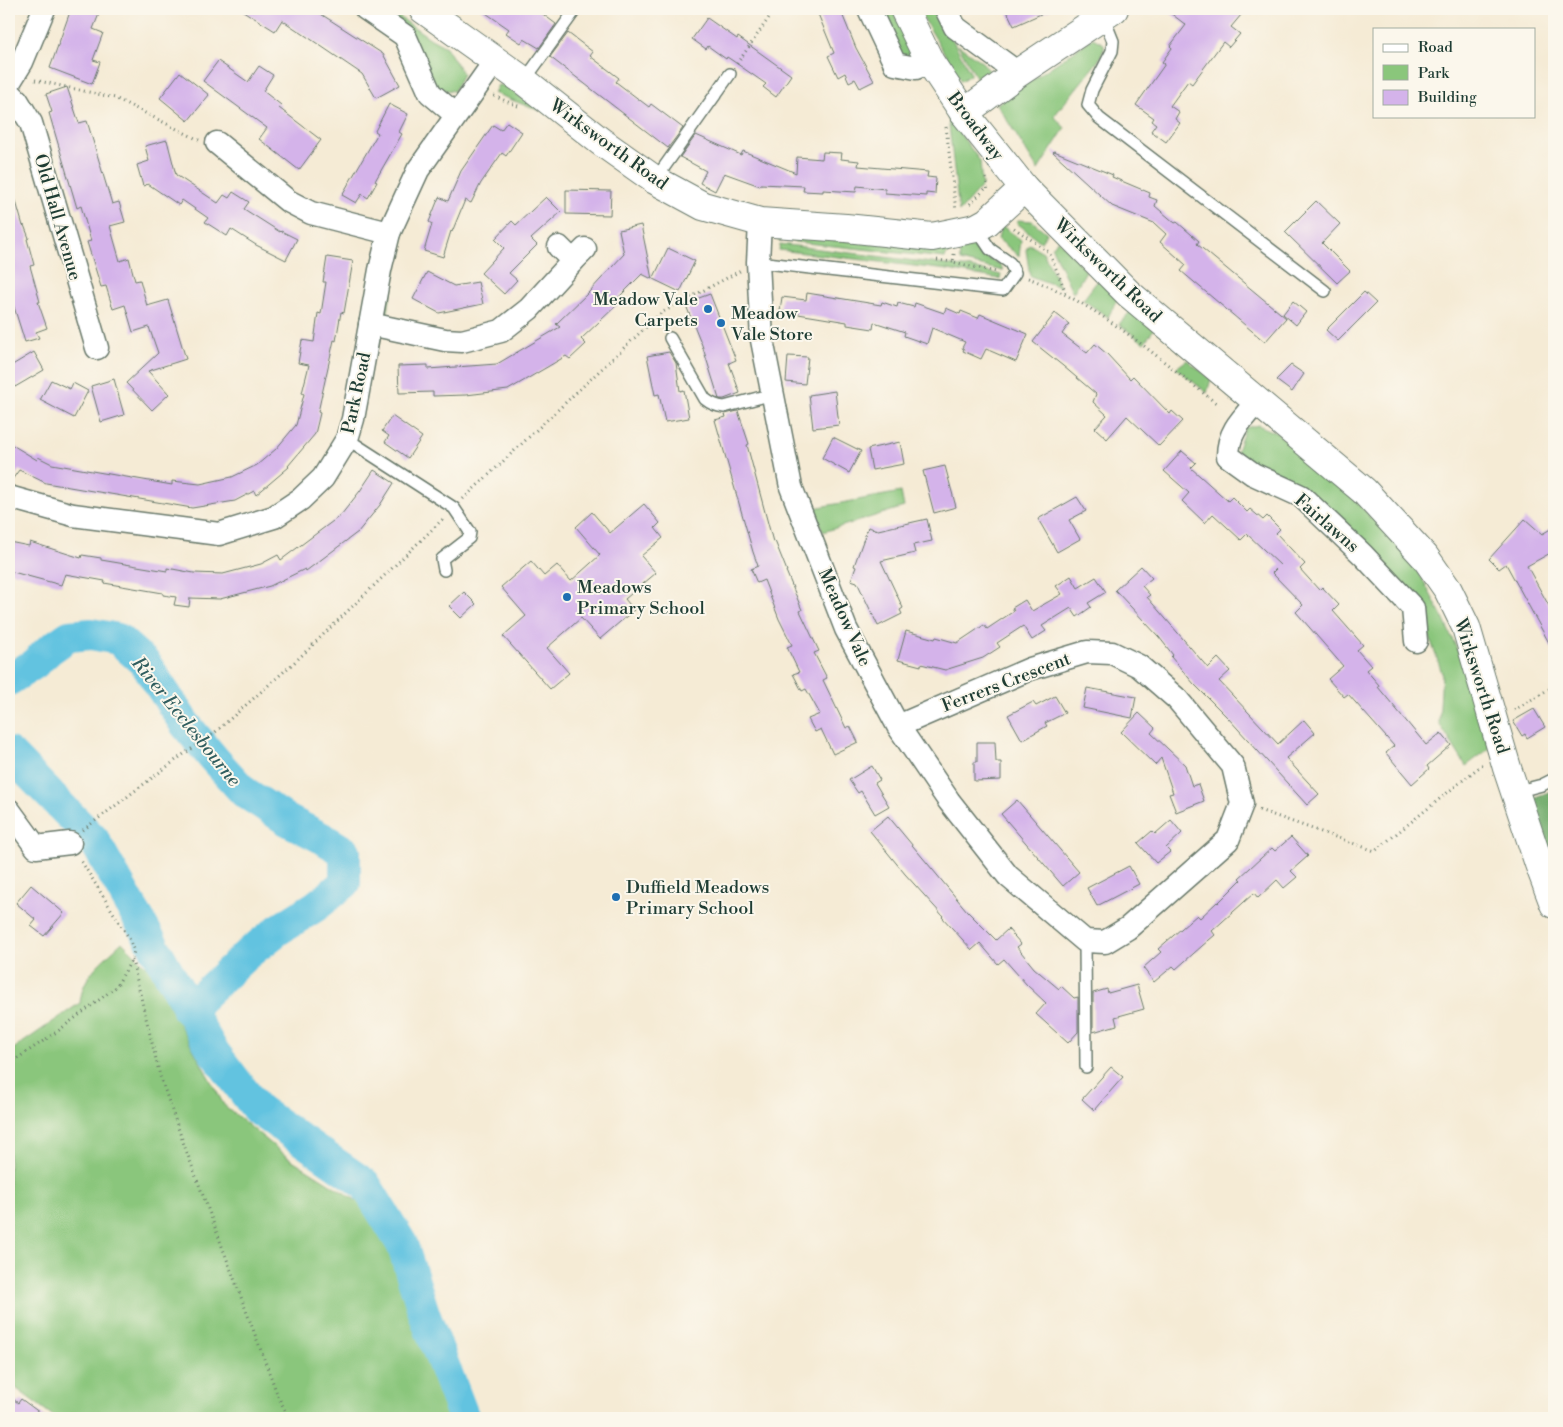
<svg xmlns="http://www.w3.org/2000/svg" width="1563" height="1427" viewBox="0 0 1563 1427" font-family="'Libre Bodoni',serif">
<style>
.green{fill:#8ac67b;stroke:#548258}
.forest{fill:#6fab6b;stroke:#477450}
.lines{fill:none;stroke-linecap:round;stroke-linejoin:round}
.river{stroke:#62c3e0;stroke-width:32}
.building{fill:#d4b3ea}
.lane-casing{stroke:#6a7a6c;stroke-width:14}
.street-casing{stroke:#6a7a6c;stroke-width:25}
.secondary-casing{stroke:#6a7a6c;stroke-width:30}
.path{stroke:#6a7a6c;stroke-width:3;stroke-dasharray:1 4;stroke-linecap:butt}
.lane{stroke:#fff;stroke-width:11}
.street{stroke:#fff;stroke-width:22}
.secondary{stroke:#fff;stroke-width:28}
.poi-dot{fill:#1f6fb2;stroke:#fbf7ec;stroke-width:2}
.labels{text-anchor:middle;stroke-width:4;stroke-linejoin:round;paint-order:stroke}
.street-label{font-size:18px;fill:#1f3d34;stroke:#fbf7ec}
.poi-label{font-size:18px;fill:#1f3d34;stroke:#fbf7ec;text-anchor:start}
.water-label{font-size:19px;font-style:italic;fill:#305e5f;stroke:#fbf7ec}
</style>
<rect width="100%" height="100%" fill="#fbf7ec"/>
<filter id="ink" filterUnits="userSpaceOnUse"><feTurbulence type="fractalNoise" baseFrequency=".02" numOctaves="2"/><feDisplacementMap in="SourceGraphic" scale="10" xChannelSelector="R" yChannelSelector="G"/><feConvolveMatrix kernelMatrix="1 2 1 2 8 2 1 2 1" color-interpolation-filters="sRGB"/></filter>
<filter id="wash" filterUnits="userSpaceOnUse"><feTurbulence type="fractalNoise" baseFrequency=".0096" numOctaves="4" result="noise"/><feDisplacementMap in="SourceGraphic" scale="20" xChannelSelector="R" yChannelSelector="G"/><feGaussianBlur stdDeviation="1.12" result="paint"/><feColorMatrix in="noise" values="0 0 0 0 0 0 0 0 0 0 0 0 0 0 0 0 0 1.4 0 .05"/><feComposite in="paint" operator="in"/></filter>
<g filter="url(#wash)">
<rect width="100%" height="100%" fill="#f5ebd5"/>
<g class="green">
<path d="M 377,9 L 388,9 L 431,39 L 446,47 L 463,74 L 454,91 L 443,90 L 436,86 Z"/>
<path d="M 878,9 L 892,9 L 913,54 L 908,58 L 902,57 Z"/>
<path d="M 918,9 L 936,9 L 971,74 L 961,81 Z"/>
<path d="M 1093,38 L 1104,44 L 1104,49 L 1099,60 L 1054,116 L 1065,128 L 1038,170 L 997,104 Z"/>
<path d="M 958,45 L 983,63 L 990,72 L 989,80 L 980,84 Z"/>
<path d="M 498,85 L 506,86 L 540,111 L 494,93 Z"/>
<path d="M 948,117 L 980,161 L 982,186 L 959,212 Z"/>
<path d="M 1017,220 L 1032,221 L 1047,233 L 1041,242 L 1017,223 Z"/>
<path d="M 1001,225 L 1021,240 L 1019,256 L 998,239 Z"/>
<path d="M 780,236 L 951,248 L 945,258 L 778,240 Z"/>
<path d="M 1058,239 L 1086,271 L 1073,293 L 1052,248 Z"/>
<path d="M 971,241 L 978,245 L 987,258 L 1001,265 L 1003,271 L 960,261 L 959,248 L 963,243 Z"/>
<path d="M 780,244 L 971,268 L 1001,275 L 1000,279 L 948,270 L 779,250 Z"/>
<path d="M 1029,244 L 1043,252 L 1060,287 L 1030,276 L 1026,250 Z"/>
<path d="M 393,249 L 400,250 L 387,314 L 383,306 Z"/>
<path d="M 1098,280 L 1118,298 L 1108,317 L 1083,300 Z"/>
<path d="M 1132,310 L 1154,329 L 1144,343 L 1119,324 Z"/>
<path d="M 1187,360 L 1211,379 L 1207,393 L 1176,368 Z"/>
<path d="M 1258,425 L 1277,433 L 1346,491 L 1397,544 L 1422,578 L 1444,620 L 1464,665 L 1490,748 L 1466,766 L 1439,723 L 1442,673 L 1419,606 L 1274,477 L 1237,451 L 1245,428 Z"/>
<path d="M 901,492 L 904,507 L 823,532 L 814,508 Z"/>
<path d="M 122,942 L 150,970 L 224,1105 L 286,1156 L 362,1204 L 391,1246 L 452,1418 L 56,1418 L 9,1383 L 9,1052 L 80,1003 C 83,973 102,962 122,942 Z"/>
</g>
<path class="forest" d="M 1554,790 L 1554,872 L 1530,799 Z"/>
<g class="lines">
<g class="river">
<path d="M 9,680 L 34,664 L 49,650 L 69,636 L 91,634 L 118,639 L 145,663 L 185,724 L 214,759 L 244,792 L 287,820 L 322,838 L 345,852 L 345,883 L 316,906 L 278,930 L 245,956 L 188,1010"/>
<path d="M 9,753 L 94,840 L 213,1051 L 257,1109 L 365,1184 L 402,1244 L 425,1316 L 464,1418"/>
</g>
</g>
<g id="blocks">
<g class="building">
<path d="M 71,9 L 101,9 L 93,29 L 103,33 L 93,60 L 100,62 L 92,84 L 50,68 Z"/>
<path d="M 240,9 L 313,9 L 383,54 L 400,85 L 376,98 L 362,74 L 312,40 L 282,20 L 275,31 Z"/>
<path d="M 480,9 L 536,9 L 556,24 L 539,48 L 524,39 L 521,43 L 506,33 L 509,29 Z"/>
<path d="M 816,9 L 840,9 L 856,48 L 874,81 L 860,88 L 855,79 L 849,82 L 845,73 L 838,77 L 828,56 L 834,53 Z"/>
<path d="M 1006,9 L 1052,9 L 1014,26 Z"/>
<path d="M 1165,9 L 1246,9 L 1231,27 L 1240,34 L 1229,47 L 1223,42 L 1192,84 L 1188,81 L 1170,106 L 1179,112 L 1175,119 L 1180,123 L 1166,142 L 1151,131 L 1156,124 L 1152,121 L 1154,118 L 1136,105 L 1165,64 L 1162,62 L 1172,48 L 1170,46 L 1186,25 Z"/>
<path d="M 707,18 L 737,39 L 738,37 L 791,75 L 776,97 L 763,87 L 766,84 L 733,61 L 727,57 L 726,59 L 708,46 L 706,49 L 692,39 Z"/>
<path d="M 568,33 L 593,52 L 590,56 L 619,78 L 616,82 L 649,107 L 651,104 L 683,128 L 668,148 L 550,57 Z"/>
<path d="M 218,61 L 248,82 L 259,66 L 273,75 L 263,91 L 281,105 L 279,108 L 321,140 L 299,170 L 259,139 L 267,128 L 203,81 Z"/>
<path d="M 180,72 L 209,95 L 188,121 L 160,98 Z"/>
<path d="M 67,87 L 79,123 L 87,121 L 112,204 L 119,202 L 125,222 L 110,226 L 120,261 L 129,258 L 135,281 L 140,280 L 147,306 L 168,300 L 186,359 L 148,371 L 169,394 L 152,410 L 126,383 L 158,353 L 149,327 L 133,332 L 125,305 L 113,309 L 106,286 L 101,287 L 87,242 L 91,241 L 81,206 L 77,208 L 49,113 L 52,112 L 46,94 Z"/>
<path d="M 389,104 L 408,114 L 399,132 L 402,134 L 375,181 L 377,182 L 368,198 L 362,194 L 356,203 L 342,195 L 378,133 L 375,131 Z"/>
<path d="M 507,122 L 522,132 L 506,156 L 502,153 L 481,183 L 471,203 L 465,200 L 452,232 L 451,231 L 443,257 L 424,251 L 432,224 L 429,222 L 439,197 L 448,201 L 461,171 L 493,125 L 501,130 Z"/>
<path d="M 696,135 L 741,155 L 743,151 L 796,173 L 797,157 L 822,159 L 823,152 L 842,153 L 841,159 L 859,161 L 858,166 L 928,172 L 927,177 L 936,178 L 935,194 L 926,193 L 926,196 L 885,193 L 885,189 L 857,186 L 856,192 L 823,190 L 823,192 L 803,191 L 804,186 L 761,184 L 760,186 L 724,173 L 715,191 L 700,183 L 706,171 L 680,157 Z"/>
<path d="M 167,140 L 176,175 L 218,203 L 224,195 L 229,198 L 233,192 L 249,202 L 244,209 L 280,232 L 281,231 L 297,239 L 286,260 L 256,245 L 231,229 L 227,236 L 205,222 L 208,218 L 182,200 L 179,205 L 148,184 L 143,186 L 137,165 L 149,161 L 145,146 Z"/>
<path d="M 1054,151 L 1113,175 L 1112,177 L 1150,193 L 1149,197 L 1157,200 L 1155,206 L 1175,223 L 1177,222 L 1199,241 L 1197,244 L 1286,318 L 1265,342 L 1181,271 L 1186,265 L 1160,242 L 1166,234 L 1154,223 L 1112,206 L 1053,152 Z"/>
<path d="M 566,190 L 611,191 L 610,215 L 566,214 Z"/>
<path d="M 13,191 L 23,226 L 24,225 L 29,238 L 27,239 L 34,265 L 30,266 L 40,302 L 38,302 L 47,328 L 36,332 L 39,338 L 25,342 L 9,291 L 9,192 Z"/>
<path d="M 546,197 L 561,212 L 531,239 L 537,245 L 509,273 L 517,280 L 504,294 L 481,273 L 504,248 L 495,239 L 512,221 L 516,225 Z"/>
<path d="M 1316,201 L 1340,224 L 1322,243 L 1350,271 L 1337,283 L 1285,232 Z"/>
<path d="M 641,225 L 652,279 L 642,274 L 616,300 L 619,303 L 581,339 L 586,344 L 570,359 L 566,356 L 508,390 L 466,395 L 433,396 L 433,392 L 399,393 L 398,366 L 428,365 L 428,369 L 497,364 L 560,327 L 556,324 L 589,292 L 624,254 L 619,230 Z"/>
<path d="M 668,248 L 695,261 L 680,292 L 653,279 Z"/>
<path d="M 327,257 L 353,261 L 344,313 L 341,312 L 336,341 L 334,340 L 318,412 L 320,413 L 315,434 L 288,466 L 289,467 L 256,495 L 254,491 L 235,501 L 192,508 L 46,483 L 19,470 L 9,484 L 9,443 L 37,460 L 38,457 L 52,464 L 172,485 L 172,481 L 200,484 L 232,477 L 257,465 L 276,449 L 296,425 L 304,394 L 302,393 L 309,365 L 298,363 L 302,340 L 314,342 L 318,313 L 321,314 L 326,282 L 323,282 Z"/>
<path d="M 427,272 L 454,286 L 478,282 L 483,304 L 439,313 L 413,299 Z"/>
<path d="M 1364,292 L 1376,303 L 1338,341 L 1326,330 Z"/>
<path d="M 807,293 L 881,305 L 882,302 L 897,307 L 898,303 L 914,307 L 915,303 L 944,313 L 946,308 L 960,314 L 961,311 L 978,318 L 980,314 L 1028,334 L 1016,362 L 986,349 L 981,359 L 963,351 L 964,349 L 962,348 L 965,342 L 932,328 L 927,344 L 904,336 L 905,332 L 874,322 L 873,329 L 847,325 L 847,322 L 780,311 L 782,297 L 806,300 Z"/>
<path d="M 710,294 L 736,360 L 729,363 L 740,393 L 724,399 L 719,399 L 702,345 L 685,303 Z"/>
<path d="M 1293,301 L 1306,312 L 1296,325 L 1283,314 Z"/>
<path d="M 1055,313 L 1069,324 L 1062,334 L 1087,353 L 1095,344 L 1107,354 L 1130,379 L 1133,376 L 1170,414 L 1172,411 L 1183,421 L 1159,446 L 1127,416 L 1107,439 L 1095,428 L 1107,415 L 1093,402 L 1096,394 L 1063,366 L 1033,342 Z"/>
<path d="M 34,352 L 44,370 L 15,387 L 9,377 L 9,367 Z"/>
<path d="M 669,352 L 676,363 L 680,391 L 684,390 L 689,418 L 665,422 L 659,394 L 655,395 L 647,356 Z"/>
<path d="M 788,356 L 808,357 L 805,384 L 786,382 Z"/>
<path d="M 1291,365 L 1304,374 L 1292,392 L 1276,380 Z"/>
<path d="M 114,379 L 124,415 L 101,422 L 91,386 Z"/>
<path d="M 51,380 L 70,389 L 73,383 L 88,391 L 74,418 L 40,400 Z"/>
<path d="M 835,391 L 839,425 L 813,428 L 809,395 Z"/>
<path d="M 738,411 L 749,444 L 747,445 L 773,542 L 775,541 L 787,571 L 786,571 L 802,610 L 800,611 L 819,651 L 814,653 L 827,678 L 823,680 L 846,728 L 850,726 L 858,742 L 833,754 L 821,729 L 815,732 L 808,719 L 820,714 L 806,689 L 802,691 L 793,674 L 799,672 L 787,647 L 792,645 L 779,619 L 764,580 L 757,583 L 751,569 L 758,566 L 753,552 L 715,420 L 726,417 L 725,414 Z"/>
<path d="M 392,416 L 422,437 L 408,458 L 385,442 L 389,436 L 382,431 Z"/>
<path d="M 833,437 L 861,451 L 849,473 L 822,458 Z"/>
<path d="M 900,442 L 904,464 L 872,470 L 868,449 Z"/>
<path d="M 1182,451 L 1196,463 L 1191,468 L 1228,501 L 1232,497 L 1247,512 L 1250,509 L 1263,520 L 1267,516 L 1280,529 L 1276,533 L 1305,564 L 1300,569 L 1319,590 L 1322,587 L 1339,605 L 1333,611 L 1363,645 L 1357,650 L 1371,666 L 1366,670 L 1379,685 L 1378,687 L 1426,745 L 1441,733 L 1451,745 L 1427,766 L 1429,769 L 1412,784 L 1386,753 L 1394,746 L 1348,694 L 1344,697 L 1328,679 L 1343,666 L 1296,612 L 1303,605 L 1272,573 L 1280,565 L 1247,534 L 1241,540 L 1213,514 L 1205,523 L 1182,501 L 1189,493 L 1164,471 Z"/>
<path d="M 945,466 L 956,507 L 934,513 L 923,471 Z"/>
<path d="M 374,470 L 394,483 L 380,505 L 358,532 L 306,571 L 305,569 L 270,586 L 220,599 L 190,598 L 189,607 L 174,605 L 176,597 L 163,595 L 163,593 L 104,583 L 105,581 L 65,574 L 61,585 L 9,571 L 9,542 L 29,546 L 30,542 L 81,558 L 82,555 L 101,558 L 101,560 L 167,571 L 167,568 L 194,573 L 223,574 L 261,564 L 278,555 L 281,560 L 341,515 L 360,491 Z"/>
<path d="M 1077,497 L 1086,511 L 1069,520 L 1080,539 L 1057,552 L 1038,519 Z"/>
<path d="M 644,504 L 660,523 L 655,528 L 663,538 L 641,556 L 656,573 L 625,599 L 634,610 L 600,639 L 581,618 L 547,648 L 569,673 L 550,689 L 503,636 L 526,616 L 501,587 L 531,561 L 544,576 L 557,565 L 571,581 L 600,555 L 576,527 L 592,512 L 610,533 Z"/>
<path d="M 927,519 L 932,541 L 913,545 L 915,553 L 881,561 L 903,608 L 900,610 L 902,614 L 878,626 L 857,582 L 851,580 L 856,567 L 854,566 L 868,527 L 878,530 Z"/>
<path d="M 1525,519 L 1542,534 L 1554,527 L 1554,551 L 1527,566 L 1554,615 L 1554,652 L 1506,564 L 1499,569 L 1489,559 Z"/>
<path d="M 1141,566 L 1152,578 L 1142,586 L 1150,595 L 1147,597 L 1208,668 L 1218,658 L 1230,671 L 1219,681 L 1278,744 L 1304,720 L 1315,733 L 1286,758 L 1319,794 L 1307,805 L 1228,718 L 1194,684 L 1171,657 L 1173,655 L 1159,637 L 1115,590 Z"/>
<path d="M 1071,576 L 1078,588 L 1096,577 L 1106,592 L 1088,603 L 1091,607 L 1077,617 L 1071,608 L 1042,626 L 1046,631 L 1032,640 L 1023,626 L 997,643 L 1000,647 L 983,658 L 945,670 L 921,664 L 921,666 L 898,660 L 906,631 L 935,639 L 936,637 L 957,643 L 984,625 L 987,629 L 1014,611 L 1012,608 L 1025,600 L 1032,611 L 1062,594 L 1056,586 Z"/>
<path d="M 464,592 L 476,604 L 461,618 L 449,606 Z"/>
<path d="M 1087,688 L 1136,697 L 1132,718 L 1083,708 Z"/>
<path d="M 1055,696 L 1065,713 L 1045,723 L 1047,726 L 1022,740 L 1008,715 L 1033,702 L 1036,706 Z"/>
<path d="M 1534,709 L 1545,727 L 1527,738 L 1525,734 L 1522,736 L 1513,721 Z"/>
<path d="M 1139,713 L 1155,728 L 1151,733 L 1185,765 L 1192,786 L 1198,784 L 1204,801 L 1176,812 L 1169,794 L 1173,793 L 1161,758 L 1155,765 L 1121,732 Z"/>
<path d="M 977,742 L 995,742 L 996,762 L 1001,762 L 1001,780 L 974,781 L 974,762 L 977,762 Z"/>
<path d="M 872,766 L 880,780 L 875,783 L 889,806 L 875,814 L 861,791 L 858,793 L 849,780 Z"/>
<path d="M 1017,800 L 1079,872 L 1063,886 L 1001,814 Z"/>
<path d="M 888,816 L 967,911 L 996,940 L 1008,929 L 1021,944 L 1017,947 L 1034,968 L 1059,989 L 1061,986 L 1074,998 L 1078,997 L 1078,1032 L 1068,1043 L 1036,1014 L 1046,1003 L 1027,985 L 1004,959 L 998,964 L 980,943 L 972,950 L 942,917 L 943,916 L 905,874 L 870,831 Z"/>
<path d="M 1171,820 L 1182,833 L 1166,848 L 1170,852 L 1156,863 L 1138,843 L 1152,831 L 1155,834 Z"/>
<path d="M 1291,837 L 1308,856 L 1291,871 L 1297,877 L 1284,888 L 1277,880 L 1258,898 L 1254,893 L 1212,931 L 1215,935 L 1202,946 L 1176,969 L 1173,966 L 1154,982 L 1143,968 L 1161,952 L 1158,949 L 1197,915 L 1200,918 L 1217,902 L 1218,903 L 1241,880 L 1239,878 L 1272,848 L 1275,851 Z"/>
<path d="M 1129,866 L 1139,884 L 1097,906 L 1087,888 Z"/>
<path d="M 31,885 L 64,913 L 44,936 L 31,926 L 36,920 L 16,903 Z"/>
<path d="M 1137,985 L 1144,1009 L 1115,1017 L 1117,1025 L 1093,1032 L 1093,993 L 1107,989 L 1108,993 Z"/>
<path d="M 1111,1067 L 1123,1077 L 1094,1110 L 1082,1099 Z"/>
<path d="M 9,1396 L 18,1403 L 21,1399 L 47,1418 L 9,1418 Z"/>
</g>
</g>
</g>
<g filter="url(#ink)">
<use href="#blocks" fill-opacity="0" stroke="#6a7a6c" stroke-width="1"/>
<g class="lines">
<g class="lane-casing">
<g id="lane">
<path d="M 1103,16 L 1113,41 L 1112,51 L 1092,90 L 1088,105 L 1099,118 L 1325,291"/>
<path d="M 524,81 L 576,9"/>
<path d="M 655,180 L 730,74"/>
<path d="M 758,262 L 1003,290 L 1015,273 L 1010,263 L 990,249 L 976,228"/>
<path d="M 670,338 L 705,399 C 711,404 716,406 724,407 L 773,394"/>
<path d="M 347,439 L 454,508 L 470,532 L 469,538 L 442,559 L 444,570"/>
<path d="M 1515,792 L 1542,785 L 1554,779"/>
<path d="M 1085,941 L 1086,1067"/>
</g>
</g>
<g class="street-casing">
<g id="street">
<path d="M 366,9 L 405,36 L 430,93 L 456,115"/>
<path d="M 869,9 L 895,64 L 916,68 L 930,62"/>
<path d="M 946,9 L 955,27 L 1018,73"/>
<path d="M 9,83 L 22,62 L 44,9"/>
<path d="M 9,92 L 17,100 L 31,123 L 97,348"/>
<path d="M 217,143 L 288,201 L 311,213 L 389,233"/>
<path d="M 760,222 L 758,262 L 762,340 L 791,487 L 846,629 L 898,726 L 949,801 L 1008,876 L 1085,941 L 1105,942 L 1128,928 L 1228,840 L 1242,804 L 1233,766 L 1177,699 L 1139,666 L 1112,653 L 1087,652 L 1030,669 L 898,726"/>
<path d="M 559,247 L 573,261 L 585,249"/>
<path d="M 370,324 L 445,340 L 462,341 L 501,331 L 529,309 L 573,261"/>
<path d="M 1257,402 C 1242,419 1228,432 1228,456 L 1253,474 L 1301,496 L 1363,555 L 1413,608 L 1416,641"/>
<path d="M 9,497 L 73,515 L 219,534 L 274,517 L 301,499 L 323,478 L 347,439 L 353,419 L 380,270 L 389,233 L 418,170 L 495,61"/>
<path d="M 9,810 L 36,847 L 70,843"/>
</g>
</g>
<g class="secondary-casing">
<g id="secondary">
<path d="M 423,9 L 524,81 L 600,141 L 655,180 L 703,206 L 760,222 L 846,228 L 932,237 L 976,228 L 987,222 L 1024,188"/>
<path d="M 904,9 L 930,62 L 964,113 L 1024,188 L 1128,293 L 1364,491 L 1425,557 L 1448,590 L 1466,627 L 1507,768 L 1539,864 L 1554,904"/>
<path d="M 964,113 L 1018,73 L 1114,9"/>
</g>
</g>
<g class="path">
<path d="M 737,64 L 775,9"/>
<path d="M 35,80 L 115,98 L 199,140"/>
<path d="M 494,96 L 518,106"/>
<path d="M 946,127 L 956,211"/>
<path d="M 986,178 L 988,192"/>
<path d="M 970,204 L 987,187"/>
<path d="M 1014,228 L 1049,252 L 1067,295"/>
<path d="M 954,254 L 953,262 L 996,272"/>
<path d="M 937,260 L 953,262"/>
<path d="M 1028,278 C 1099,304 1157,357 1216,403"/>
<path d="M 463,499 L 661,313 L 740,271"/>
<path d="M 1514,710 L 1554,686"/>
<path d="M 1259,810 L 1375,851 L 1483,764"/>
<path d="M 83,830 L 184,754 L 212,735 L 297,660 L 444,518"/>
<path d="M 132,960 L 160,1076 L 183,1142 L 278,1396 L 289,1418"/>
<path d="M 9,1064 L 58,1031 L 116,987 L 132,959 L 134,951 L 129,938 L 80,859"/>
</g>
<use href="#lane" class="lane"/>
<use href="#street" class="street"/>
<use href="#secondary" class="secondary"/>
</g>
</g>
<g class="poi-dot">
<circle cx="708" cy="309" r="5"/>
<circle cx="721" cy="323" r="5"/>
<circle cx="567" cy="597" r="5"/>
<circle cx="616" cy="897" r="5"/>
</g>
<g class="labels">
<g class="street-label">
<text transform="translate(976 126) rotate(53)" y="6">Broadway</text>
<text transform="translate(609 144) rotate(36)" y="6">Wirksworth Road</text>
<text transform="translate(58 217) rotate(74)" y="6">Old Hall Avenue</text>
<text transform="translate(1108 270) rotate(44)" y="6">Wirksworth Road</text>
<text transform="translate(356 393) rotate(-78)" y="6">Park Road</text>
<text transform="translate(1327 523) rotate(41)" y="6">Fairlawns</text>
<text transform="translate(845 617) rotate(66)" y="6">Meadow Vale</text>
<text transform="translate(1006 682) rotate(-21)" y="6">Ferrers Crescent</text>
<text transform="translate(1482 686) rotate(72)" y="6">Wirksworth Road</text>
</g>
<g class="poi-label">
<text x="698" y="305" text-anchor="end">Meadow Vale<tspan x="698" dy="21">Carpets</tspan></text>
<text x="731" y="319">Meadow<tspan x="731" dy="21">Vale Store</tspan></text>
<text x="577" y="593">Meadows<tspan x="577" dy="21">Primary School</tspan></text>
<text x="626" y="893">Duffield Meadows<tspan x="626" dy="21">Primary School</tspan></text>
</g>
<g class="water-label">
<text transform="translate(187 721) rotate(51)" y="7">River Ecclesbourne</text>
</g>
</g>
<rect width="1563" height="1427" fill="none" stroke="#fbf7ec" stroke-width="30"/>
<rect x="1373" y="28" width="162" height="90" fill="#fbf7ec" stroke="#a3ada2"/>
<rect x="1383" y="44" width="25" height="8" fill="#ffffff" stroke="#a3ada2"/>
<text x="1418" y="52" font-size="15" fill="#1f3d34">Road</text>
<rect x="1383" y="65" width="25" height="15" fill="#8ac67b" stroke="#a3ada2"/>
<text x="1418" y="78" font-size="15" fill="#1f3d34">Park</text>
<rect x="1383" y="90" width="25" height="15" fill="#d4b3ea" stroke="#a3ada2"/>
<text x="1418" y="102" font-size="15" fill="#1f3d34">Building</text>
</svg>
